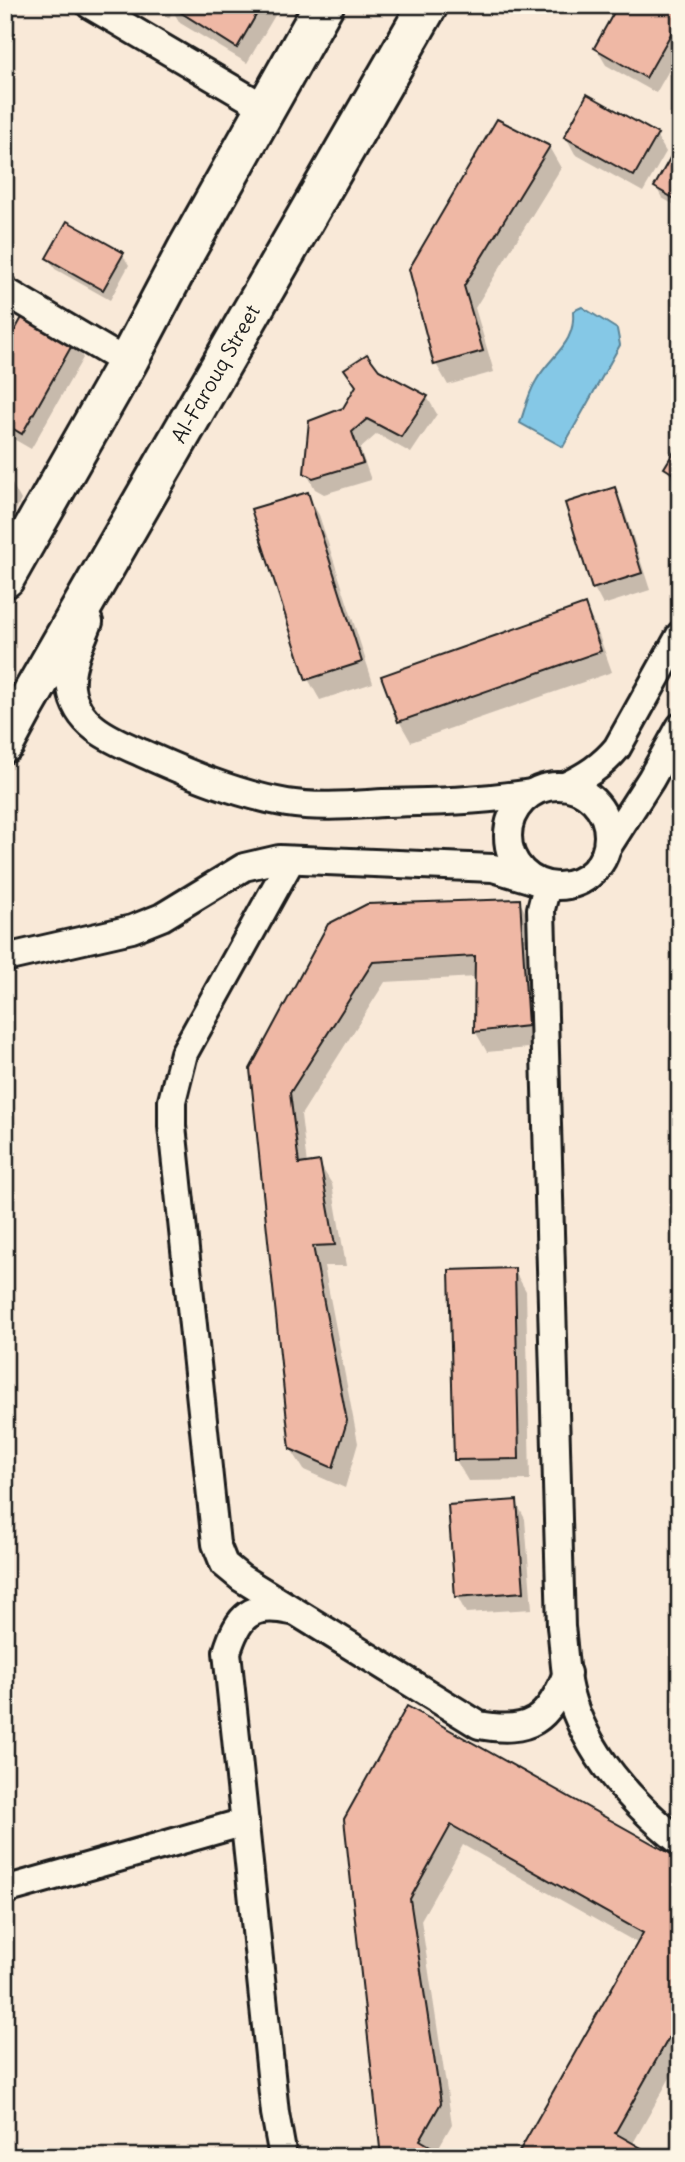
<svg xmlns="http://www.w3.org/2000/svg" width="685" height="2162" viewBox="0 0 685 2162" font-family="Delius,sans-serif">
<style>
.water{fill:#85c8e6;stroke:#5b8395;stroke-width:2}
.shadow{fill:#0003}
.building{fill:#efb8a5;stroke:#1c1c1c;stroke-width:2}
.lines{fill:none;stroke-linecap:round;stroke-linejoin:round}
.street-casing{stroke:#1c1c1c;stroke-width:32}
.primary-casing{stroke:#1c1c1c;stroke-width:44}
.street{stroke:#fcf5e5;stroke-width:26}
.primary{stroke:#fcf5e5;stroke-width:38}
.labels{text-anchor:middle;stroke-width:7;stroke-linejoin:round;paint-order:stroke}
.street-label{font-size:21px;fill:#1c1c1c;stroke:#fcf5e5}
</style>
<rect width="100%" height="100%" fill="#f9e9d8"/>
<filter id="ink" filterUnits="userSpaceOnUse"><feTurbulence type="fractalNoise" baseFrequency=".0143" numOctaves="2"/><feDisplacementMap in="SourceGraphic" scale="14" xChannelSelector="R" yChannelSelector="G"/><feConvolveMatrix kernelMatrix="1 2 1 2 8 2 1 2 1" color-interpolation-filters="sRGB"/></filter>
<g filter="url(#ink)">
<path class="water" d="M 582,307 L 617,329 L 620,345 L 563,447 L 520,423 C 525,409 528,394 536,381 C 551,354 576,345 573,311 Z"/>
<g class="shadow">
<path d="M 147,5 L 281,5 L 247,63 L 180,23 L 173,11 L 169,18 Z"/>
<path d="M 620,5 L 680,5 L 680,51 L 656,93 L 606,65 L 596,48 Z"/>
<path d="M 656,135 L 666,152 L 643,192 L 575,154 L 566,137 Z"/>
<path d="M 680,145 L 680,208 L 662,198 L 656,187 Z"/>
<path d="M 549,147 L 561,168 L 475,308 L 494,372 L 448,385 L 436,364 L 411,269 Z"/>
<path d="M 122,254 L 129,265 L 110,300 L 55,269 L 48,258 Z"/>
<path d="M 5,326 L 16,332 L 73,342 L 83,358 L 31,449 L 5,434 Z"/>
<path d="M 427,397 L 437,414 L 411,453 L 377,434 L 360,449 L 371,480 L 324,494 L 315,489 L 306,472 L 344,409 Z"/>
<path d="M 680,445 L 680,487 L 676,485 L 666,468 Z"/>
<path d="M 5,480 L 12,484 L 21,500 L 13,515 L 5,510 Z"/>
<path d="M 614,490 L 623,506 L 650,590 L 603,605 L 594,588 Z"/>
<path d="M 307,494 L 319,515 L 373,683 L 320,700 L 308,679 Z"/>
<path d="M 584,606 L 596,627 L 612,672 L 411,742 L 399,721 Z"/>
<path d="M 519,901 L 531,922 L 539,1047 L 487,1052 L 475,1031 L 476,977 L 385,982 L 301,1115 L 307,1165 L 319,1163 L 332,1184 L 346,1266 L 324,1266 L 358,1443 L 345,1488 L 304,1470 L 291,1449 L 252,1069 L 329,926 Z"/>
<path d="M 514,1270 L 526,1291 L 530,1480 L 468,1481 L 456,1460 Z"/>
<path d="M 516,1502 L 525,1519 L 532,1609 L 466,1613 L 457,1596 Z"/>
<path d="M 408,1708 L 680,1861 L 680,2060 L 632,2145 L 650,2157 L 518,2157 L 639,1944 L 463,1845 L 421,1920 L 452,2124 L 436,2152 L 445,2157 L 383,2157 Z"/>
</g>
<g class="building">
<path d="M 169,5 L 262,5 L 237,48 Z"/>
<path d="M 618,5 L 670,5 L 680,11 L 680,18 L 646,78 L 594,48 Z"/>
<path d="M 587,94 L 658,134 L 634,176 L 564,137 Z"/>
<path d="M 497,119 L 550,146 L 464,286 L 483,351 L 434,365 L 409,269 Z"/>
<path d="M 679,142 L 680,142 L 680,202 L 654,187 Z"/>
<path d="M 67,221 L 124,253 L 103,290 L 46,258 Z"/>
<path d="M 25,312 L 75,340 L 22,434 L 5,424 L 5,324 L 15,330 Z"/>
<path d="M 367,354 L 379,370 L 428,396 L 401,437 L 367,419 L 352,432 L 363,463 L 313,478 L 304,473 L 309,421 L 343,408 L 356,386 L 344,369 Z"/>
<path d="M 680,442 L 680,478 L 664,468 Z"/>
<path d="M 615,487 L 642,573 L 592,589 L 565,503 Z"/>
<path d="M 308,492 L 362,662 L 306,680 L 251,509 Z"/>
<path d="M 585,604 L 601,651 L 398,722 L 381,676 Z"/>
<path d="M 520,899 L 528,1026 L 474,1032 L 475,956 L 373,962 L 290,1093 L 299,1164 L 320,1161 L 335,1245 L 313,1246 L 347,1421 L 333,1468 L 290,1449 L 250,1069 L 328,924 L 367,904 Z"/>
<path d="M 515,1268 L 519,1459 L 454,1460 L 449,1270 Z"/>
<path d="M 517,1500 L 524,1592 L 455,1597 L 448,1505 Z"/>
<path d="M 407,1706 L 680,1859 L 680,2018 L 615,2133 L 650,2153 L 648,2157 L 516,2157 L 643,1933 L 451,1825 L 410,1899 L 441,2103 L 420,2140 L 447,2156 L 381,2157 L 344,1819 Z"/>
</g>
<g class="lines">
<g class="street-casing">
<g id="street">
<path d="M 90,5 L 267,109"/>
<path d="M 5,291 L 127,363"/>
<path d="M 89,622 C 81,643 69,666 71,688 C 76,726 112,740 142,753 C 189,774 236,794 287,803 C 319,808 351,805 383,803 C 433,802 482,801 531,793"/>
<circle cx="558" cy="836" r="50"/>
<path d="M 565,786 C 586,776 602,766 617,748 L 680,635"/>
<path d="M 608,846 L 651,779 L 680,727"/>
<path d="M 291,860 L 184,1053 L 172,1101 L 172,1126 L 216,1544 L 224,1564 L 241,1578 L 479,1725 C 530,1734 548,1721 567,1673"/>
<path d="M 547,886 L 541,909 L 561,1627 C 564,1648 564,1671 569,1691 C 586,1754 631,1802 680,1842"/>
<path d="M 5,958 L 132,929 L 162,917 L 244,867 L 279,859 L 493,868 L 533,880"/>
<path d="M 5,1890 L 245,1822"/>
<path d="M 283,2157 L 275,2113 L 227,1652 C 238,1616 251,1602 291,1611"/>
</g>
</g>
<g class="primary-casing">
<g id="primary">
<path d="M 5,578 L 127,363 L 187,249 L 324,5"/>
<path id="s1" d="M 5,743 L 25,706 L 428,5"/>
</g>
</g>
<use href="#street" class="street"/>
<use href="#primary" class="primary"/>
</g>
</g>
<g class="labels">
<g class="street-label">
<text dy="7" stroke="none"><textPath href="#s1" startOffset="425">Al-Farouq Street</textPath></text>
</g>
</g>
<rect width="685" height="2162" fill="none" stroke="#fcf5e5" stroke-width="28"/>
<rect x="14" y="14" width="657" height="2134" fill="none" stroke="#1c1c1c" stroke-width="2.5" filter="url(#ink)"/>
</svg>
